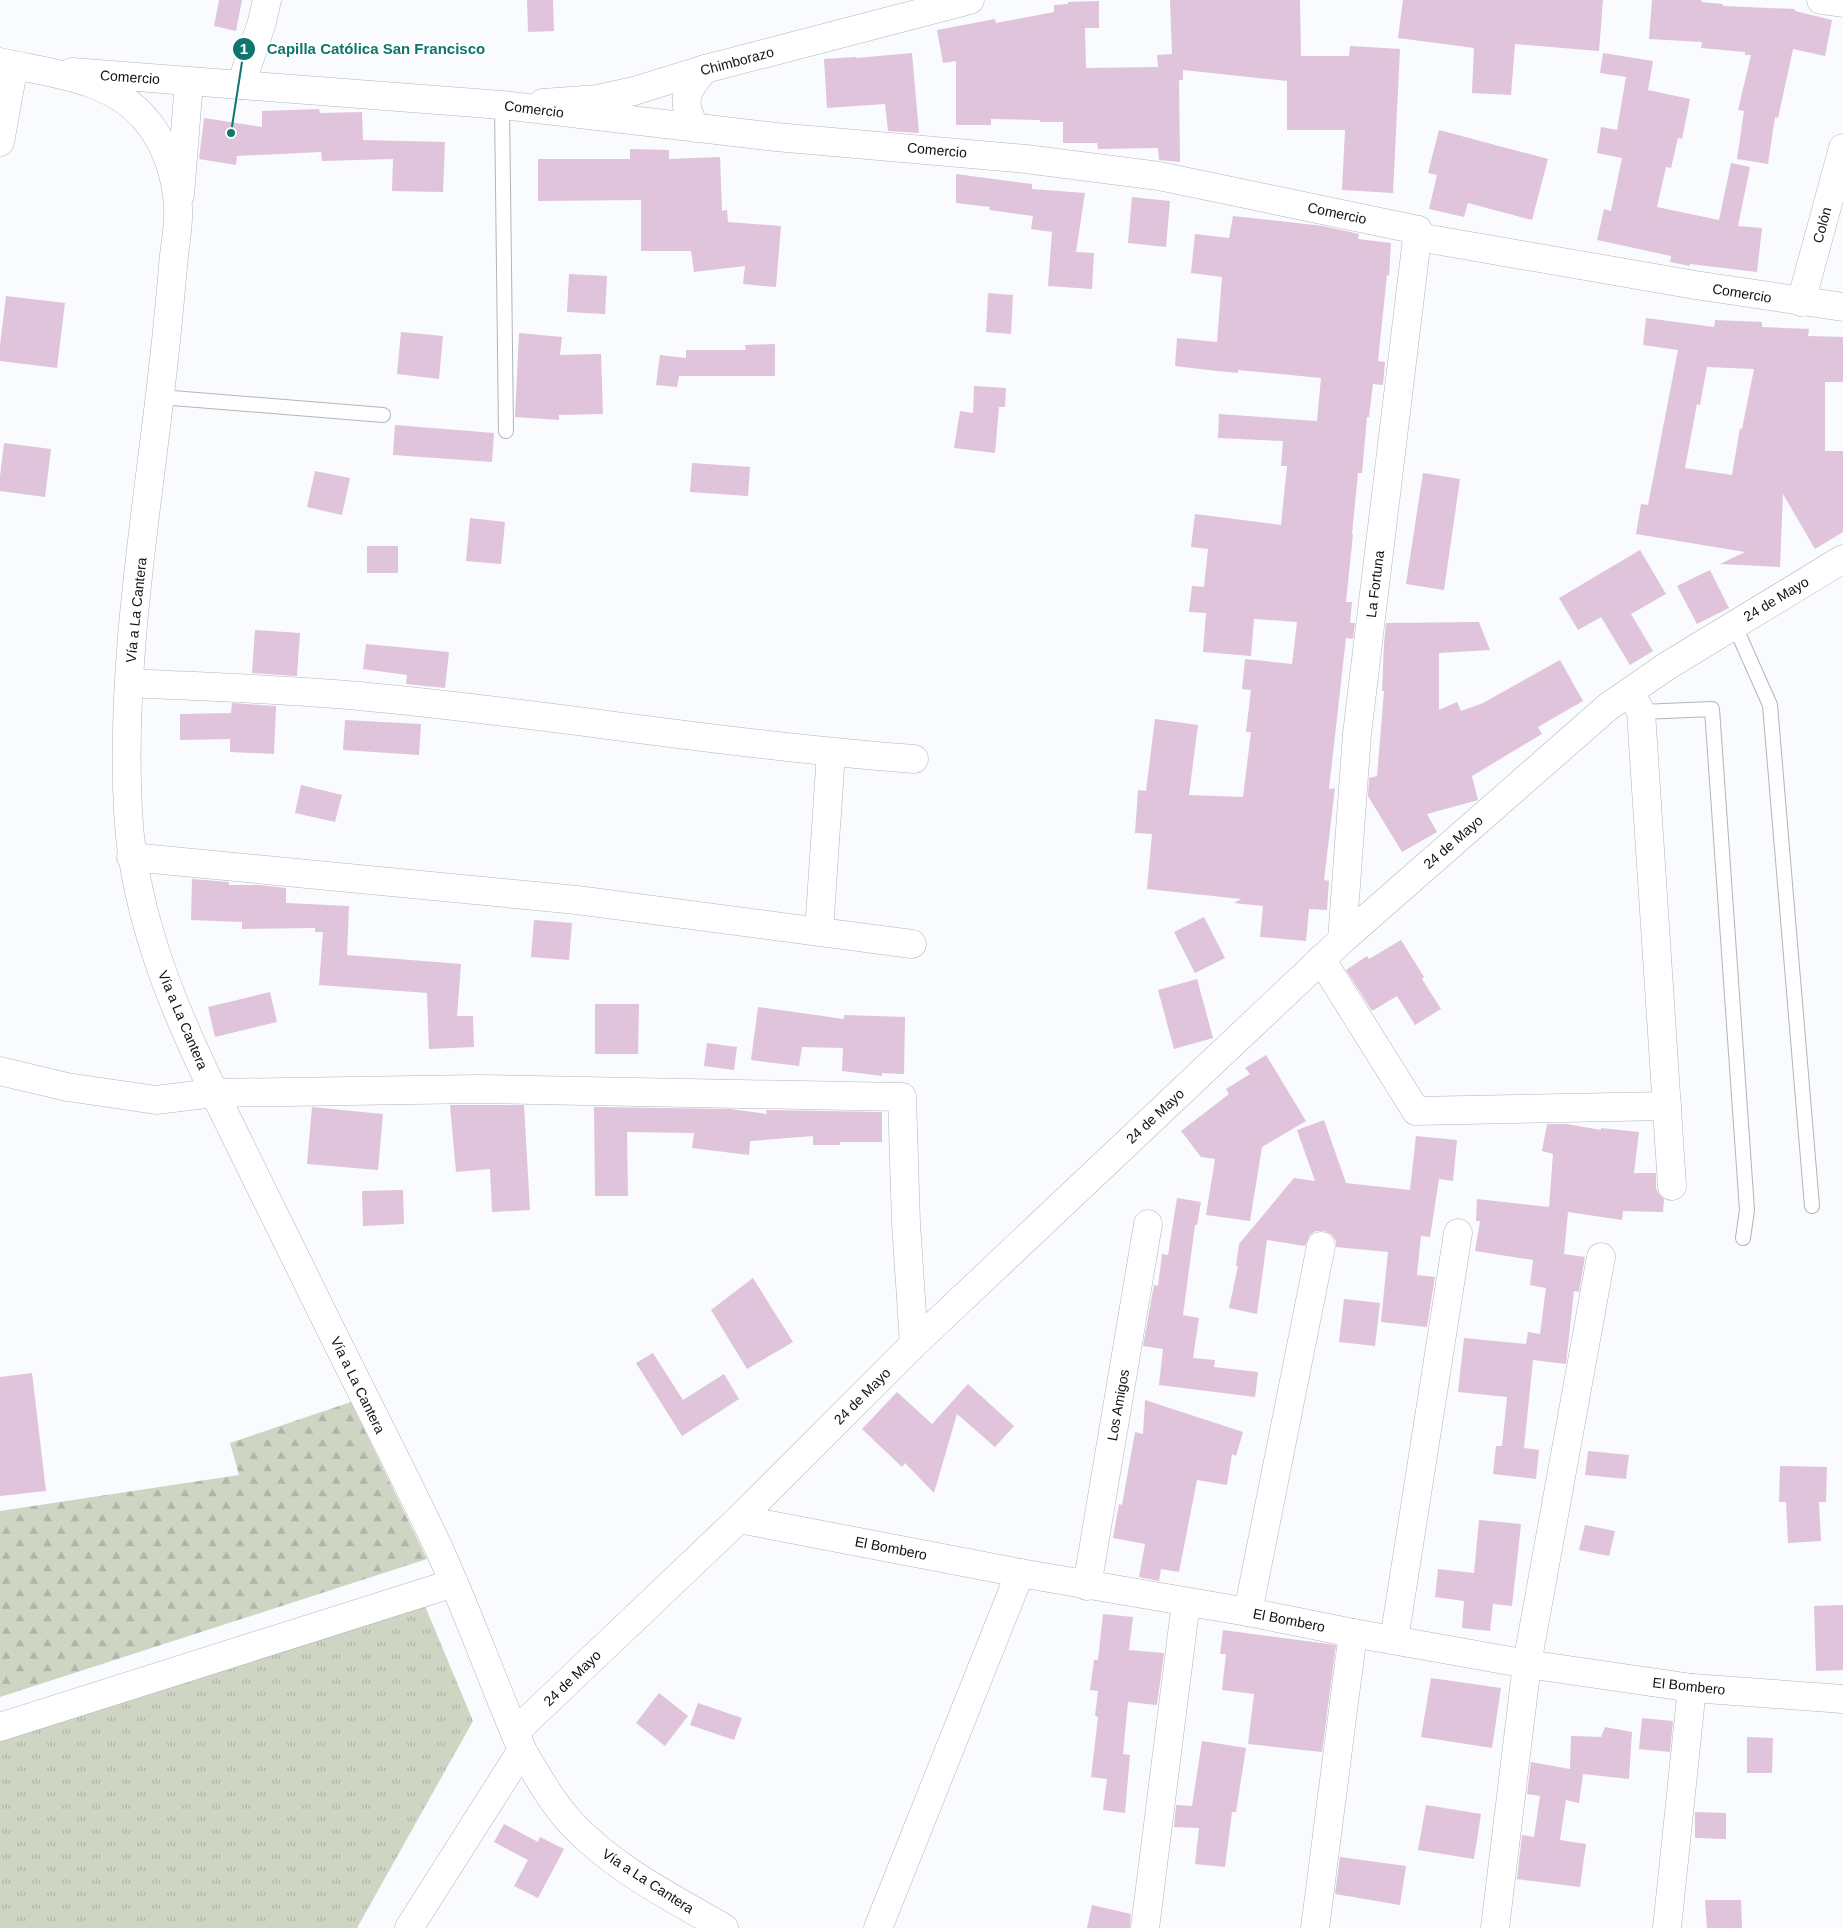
<svg xmlns="http://www.w3.org/2000/svg" width="1843" height="1928" viewBox="0 0 1843 1928" font-family="Arial,sans-serif">
<style>
.grass{fill:url(#grass-tufts)}
.forest{fill:url(#forest-firs)}
.building{fill:#dfc4db;fill-rule:evenodd}
.lines{fill:none;stroke-linecap:round;stroke-linejoin:round}
.service-casing{stroke:#b1b5ba;stroke-width:16}
.minor-casing{stroke:#b1b5ba;stroke-width:29}
.tertiary-casing{stroke:#b1b5ba;stroke-width:29}
.secondary-casing{stroke:#b1b5ba;stroke-width:29}
.service{stroke:#fff;stroke-width:14}
.minor{stroke:#fff;stroke-width:28}
.tertiary{stroke:#fff;stroke-width:28}
.secondary{stroke:#fff;stroke-width:28}
.labels{text-anchor:middle;stroke-width:4;stroke-linejoin:round;paint-order:stroke}
.street-label{font-size:14px;fill:#101213;stroke:#fff}
.leader{fill:none;stroke:#0f766e;stroke-width:2}
.callout-dot{fill:#0f766e;stroke:#fff;stroke-width:2}
.mark-label{font-size:15px;text-anchor:middle;font-weight:bold;fill:#fff}
.callout-label{font-size:15px;text-anchor:middle;font-weight:bold;fill:#0f766e;stroke:#fff;stroke-width:4;stroke-linejoin:round;paint-order:stroke}
</style>
<defs>
<pattern id="grass-tufts" width="24" height="20" patternUnits="userSpaceOnUse" patternTransform="scale(1.25)"><rect width="24" height="20" fill="#ced5c3"/><path d="M3 7l-1-3M5 7V3M7 7l1-3M15 17l-1-3M17 17v-4M19 17l1-3" fill="none" stroke="#b0b6a7"/></pattern>
<pattern id="forest-firs" width="22" height="20" patternUnits="userSpaceOnUse" patternTransform="scale(1.25)"><rect width="22" height="20" fill="#ced5c3"/><path d="M5 1l3.5 6h-7zM16 11l3.5 6h-7z" fill="#b0b6a7"/></pattern>
</defs>
<rect width="100%" height="100%" fill="#f9fbfe"/>
<path class="grass" d="M 425,1606 L 473,1721 L 357,1928 L 0,1928 L 0,1741 Z"/>
<path class="forest" d="M 351,1402 L 427,1559 L 0,1697 L 0,1511 L 239,1475 L 230,1443 Z"/>
<g class="building">
<path d="M 219,0 L 242,0 L 236,31 L 214,26 Z"/>
<path d="M 527,0 L 553,0 L 554,31 L 528,32 Z"/>
<path d="M 1170,0 L 1300,0 L 1301,56 L 1349,56 L 1350,46 L 1400,49 L 1393,193 L 1342,190 L 1345,130 L 1287,130 L 1287,81 L 1183,70 L 1183,80 L 1179,80 L 1180,162 L 1159,160 L 1158,148 L 1098,149 L 1097,143 L 1063,143 L 1063,122 L 1040,122 L 1040,120 L 991,119 L 991,125 L 956,125 L 956,61 L 943,63 L 937,30 L 995,19 L 996,23 L 1054,12 L 1054,5 L 1068,4 L 1068,2 L 1099,1 L 1099,28 L 1085,28 L 1086,68 L 1158,67 L 1157,55 L 1172,54 Z"/>
<path d="M 1403,0 L 1603,0 L 1599,51 L 1515,44 L 1511,95 L 1472,93 L 1474,48 L 1398,38 Z"/>
<path d="M 1652,0 L 1702,0 L 1701,2 L 1723,4 L 1723,6 L 1795,9 L 1795,11 L 1832,20 L 1825,56 L 1793,49 L 1778,118 L 1775,117 L 1768,164 L 1737,159 L 1744,111 L 1738,110 L 1751,55 L 1745,55 L 1745,52 L 1701,48 L 1702,42 L 1649,39 Z"/>
<path d="M 912,53 L 919,133 L 888,131 L 885,104 L 827,108 L 824,59 L 856,57 L 856,58 Z"/>
<path d="M 1603,53 L 1653,61 L 1648,90 L 1690,99 L 1682,139 L 1678,138 L 1671,168 L 1666,167 L 1657,207 L 1719,220 L 1731,163 L 1750,167 L 1738,226 L 1762,228 L 1757,272 L 1690,264 L 1690,266 L 1670,262 L 1671,256 L 1597,240 L 1604,209 L 1611,211 L 1622,158 L 1597,153 L 1601,127 L 1617,130 L 1626,77 L 1600,73 Z"/>
<path d="M 319,109 L 320,113 L 362,112 L 363,140 L 445,142 L 443,192 L 392,191 L 393,159 L 322,161 L 321,152 L 237,156 L 236,165 L 199,159 L 204,118 L 262,127 L 262,111 Z"/>
<path d="M 1439,130 L 1548,159 L 1532,220 L 1468,203 L 1464,217 L 1429,209 L 1437,175 L 1428,173 Z"/>
<path d="M 630,149 L 669,150 L 669,159 L 720,157 L 722,211 L 727,210 L 728,222 L 781,226 L 776,287 L 743,284 L 745,266 L 694,272 L 691,251 L 641,251 L 641,200 L 538,201 L 538,159 L 630,159 Z"/>
<path d="M 956,174 L 1032,184 L 1032,189 L 1085,193 L 1076,252 L 1094,253 L 1092,289 L 1048,286 L 1052,232 L 1031,229 L 1033,216 L 989,210 L 990,207 L 956,203 Z"/>
<path d="M 1132,197 L 1170,201 L 1166,247 L 1128,243 Z"/>
<path d="M 1233,216 L 1323,226 L 1359,234 L 1358,239 L 1391,243 L 1389,276 L 1387,275 L 1378,361 L 1385,362 L 1383,385 L 1373,384 L 1369,417 L 1367,417 L 1362,473 L 1358,473 L 1352,534 L 1353,534 L 1346,602 L 1352,602 L 1350,623 L 1355,623 L 1353,639 L 1346,638 L 1329,789 L 1335,788 L 1324,880 L 1329,881 L 1327,910 L 1309,909 L 1306,941 L 1260,937 L 1263,906 L 1234,903 L 1241,899 L 1147,889 L 1152,834 L 1135,833 L 1138,790 L 1146,791 L 1155,719 L 1198,725 L 1189,795 L 1243,797 L 1251,732 L 1246,732 L 1251,690 L 1242,689 L 1245,659 L 1292,664 L 1297,622 L 1254,619 L 1251,656 L 1203,652 L 1206,613 L 1189,612 L 1192,586 L 1204,587 L 1208,549 L 1191,547 L 1195,514 L 1281,525 L 1287,466 L 1281,466 L 1283,441 L 1218,438 L 1219,414 L 1317,421 L 1321,378 L 1238,370 L 1238,373 L 1217,371 L 1175,366 L 1177,338 L 1217,342 L 1222,277 L 1191,273 L 1195,234 L 1229,238 Z"/>
<path d="M 569,274 L 607,276 L 605,314 L 567,312 Z"/>
<path d="M 988,293 L 1013,295 L 1011,334 L 986,332 Z"/>
<path d="M 6,296 L 65,303 L 57,368 L 0,361 L 0,345 Z"/>
<path d="M 1646,318 L 1714,327 L 1715,320 L 1762,322 L 1762,327 L 1809,329 L 1808,336 L 1843,337 L 1843,382 L 1825,382 L 1825,451 L 1843,451 L 1843,532 L 1815,549 L 1783,494 L 1780,567 L 1720,564 L 1745,552 L 1636,534 L 1641,504 L 1648,505 L 1678,350 L 1643,345 ZM 1707,367 L 1754,369 L 1742,429 L 1740,428 L 1732,475 L 1685,468 L 1697,404 L 1700,405 Z"/>
<path d="M 401,332 L 443,336 L 439,379 L 397,374 Z"/>
<path d="M 519,333 L 562,337 L 560,355 L 601,354 L 603,414 L 559,415 L 559,420 L 515,417 Z"/>
<path d="M 775,344 L 775,376 L 679,376 L 677,387 L 656,385 L 660,355 L 686,358 L 686,350 L 746,350 L 745,345 Z"/>
<path d="M 974,386 L 1006,388 L 1005,407 L 999,407 L 995,453 L 954,448 L 960,411 L 973,413 Z"/>
<path d="M 395,425 L 494,433 L 492,462 L 393,455 Z"/>
<path d="M 4,443 L 51,449 L 45,497 L 0,491 L 0,476 Z"/>
<path d="M 692,463 L 750,467 L 748,496 L 690,492 Z"/>
<path d="M 315,471 L 350,478 L 342,515 L 307,507 Z"/>
<path d="M 1423,473 L 1460,479 L 1444,590 L 1406,584 Z"/>
<path d="M 470,518 L 505,522 L 501,564 L 466,561 Z"/>
<rect x="367" y="546" width="31" height="27"/>
<path d="M 1640,550 L 1666,594 L 1631,614 L 1653,651 L 1630,665 L 1601,617 L 1578,630 L 1559,598 Z"/>
<path d="M 1710,570 L 1729,608 L 1697,624 L 1677,586 Z"/>
<path d="M 1479,622 L 1490,650 L 1439,653 L 1439,710 L 1457,702 L 1461,711 L 1483,703 L 1560,660 L 1583,701 L 1538,727 L 1542,734 L 1472,776 L 1478,800 L 1427,814 L 1437,832 L 1402,852 L 1368,796 L 1369,778 L 1377,776 L 1384,691 L 1382,691 L 1384,644 L 1386,623 Z"/>
<path d="M 255,630 L 300,633 L 297,676 L 252,673 Z"/>
<path d="M 366,644 L 449,652 L 445,688 L 406,684 L 407,675 L 363,669 Z"/>
<path d="M 232,703 L 276,706 L 274,754 L 230,752 L 230,739 L 180,740 L 180,714 L 231,713 Z"/>
<path d="M 345,720 L 421,724 L 419,755 L 343,750 Z"/>
<path d="M 301,785 L 342,795 L 335,822 L 295,813 Z"/>
<path d="M 192,879 L 229,882 L 229,885 L 259,885 L 286,888 L 286,903 L 349,906 L 347,955 L 461,964 L 457,1016 L 473,1016 L 474,1047 L 429,1049 L 427,993 L 319,985 L 323,932 L 315,932 L 315,928 L 242,929 L 242,922 L 191,920 Z"/>
<path d="M 1204,917 L 1225,958 L 1195,973 L 1174,932 Z"/>
<path d="M 534,920 L 572,923 L 569,960 L 531,957 Z"/>
<path d="M 1401,940 L 1424,977 L 1422,979 L 1441,1009 L 1415,1025 L 1397,996 L 1372,1011 L 1346,970 L 1367,956 L 1369,959 Z"/>
<path d="M 1197,979 L 1213,1038 L 1174,1049 L 1158,990 Z"/>
<path d="M 270,992 L 277,1022 L 215,1037 L 208,1007 Z"/>
<path d="M 595,1004 L 639,1004 L 638,1054 L 595,1054 Z"/>
<path d="M 758,1007 L 844,1019 L 844,1015 L 905,1017 L 904,1074 L 882,1073 L 882,1076 L 842,1071 L 843,1048 L 802,1047 L 799,1066 L 751,1060 Z"/>
<path d="M 707,1043 L 737,1047 L 734,1070 L 704,1066 Z"/>
<path d="M 1266,1055 L 1306,1121 L 1262,1147 L 1250,1221 L 1206,1215 L 1215,1159 L 1201,1157 L 1181,1131 L 1229,1094 L 1226,1089 L 1250,1074 L 1245,1068 Z"/>
<path d="M 450,1105 L 524,1105 L 530,1210 L 492,1212 L 490,1169 L 456,1172 Z"/>
<path d="M 312,1107 L 383,1114 L 378,1170 L 307,1164 Z"/>
<path d="M 594,1107 L 730,1109 L 767,1114 L 766,1110 L 882,1112 L 882,1142 L 840,1142 L 840,1145 L 813,1145 L 813,1136 L 750,1141 L 749,1155 L 692,1148 L 694,1133 L 627,1132 L 628,1196 L 595,1196 Z"/>
<path d="M 1324,1120 L 1346,1183 L 1410,1190 L 1416,1136 L 1457,1140 L 1453,1181 L 1439,1179 L 1430,1237 L 1421,1236 L 1417,1275 L 1435,1277 L 1427,1327 L 1381,1322 L 1388,1252 L 1336,1247 L 1336,1241 L 1332,1235 L 1324,1231 L 1316,1231 L 1310,1235 L 1305,1246 L 1267,1240 L 1257,1314 L 1229,1308 L 1238,1266 L 1236,1266 L 1239,1244 L 1294,1178 L 1315,1181 L 1297,1130 Z"/>
<path d="M 1547,1124 L 1567,1124 L 1601,1130 L 1601,1128 L 1639,1132 L 1634,1173 L 1656,1173 L 1656,1188 L 1659,1194 L 1664,1199 L 1663,1212 L 1623,1211 L 1622,1220 L 1568,1212 L 1564,1254 L 1585,1257 L 1579,1292 L 1574,1291 L 1566,1364 L 1533,1360 L 1524,1448 L 1539,1450 L 1536,1479 L 1493,1474 L 1496,1446 L 1502,1446 L 1507,1397 L 1458,1392 L 1464,1338 L 1526,1344 L 1528,1332 L 1540,1334 L 1546,1288 L 1530,1285 L 1533,1260 L 1475,1251 L 1480,1221 L 1476,1221 L 1477,1199 L 1549,1207 L 1553,1154 L 1542,1151 Z"/>
<path d="M 403,1190 L 404,1224 L 363,1226 L 362,1191 Z"/>
<path d="M 1177,1198 L 1201,1202 L 1197,1225 L 1195,1225 L 1183,1315 L 1199,1318 L 1193,1358 L 1215,1360 L 1214,1367 L 1258,1372 L 1255,1397 L 1159,1385 L 1163,1349 L 1143,1346 L 1154,1285 L 1158,1286 L 1162,1254 L 1168,1255 Z"/>
<path d="M 753,1278 L 793,1342 L 747,1369 L 711,1310 Z"/>
<path d="M 1344,1299 L 1380,1303 L 1375,1346 L 1339,1342 Z"/>
<path d="M 653,1353 L 683,1400 L 724,1374 L 739,1399 L 682,1436 L 636,1363 Z"/>
<path d="M 32,1373 L 46,1491 L 0,1496 L 0,1377 Z"/>
<path d="M 968,1384 L 1014,1426 L 995,1447 L 957,1414 L 934,1493 L 905,1463 L 902,1467 L 862,1429 L 897,1392 L 932,1424 Z"/>
<path d="M 1145,1400 L 1243,1432 L 1236,1456 L 1232,1454 L 1227,1485 L 1197,1480 L 1179,1572 L 1161,1569 L 1159,1581 L 1139,1577 L 1145,1544 L 1113,1538 L 1119,1504 L 1122,1505 L 1135,1432 L 1143,1434 Z"/>
<path d="M 1588,1451 L 1629,1455 L 1626,1479 L 1585,1475 Z"/>
<path d="M 1780,1466 L 1827,1467 L 1826,1502 L 1819,1502 L 1821,1541 L 1788,1543 L 1786,1502 L 1779,1502 Z"/>
<path d="M 1479,1520 L 1521,1524 L 1512,1606 L 1493,1604 L 1490,1631 L 1462,1628 L 1464,1601 L 1435,1597 L 1438,1569 L 1474,1573 Z"/>
<path d="M 1585,1525 L 1615,1531 L 1609,1556 L 1579,1550 Z"/>
<path d="M 1843,1605 L 1843,1670 L 1816,1671 L 1814,1606 Z"/>
<path d="M 1103,1614 L 1133,1617 L 1129,1650 L 1164,1653 L 1157,1705 L 1128,1702 L 1123,1754 L 1130,1755 L 1125,1813 L 1103,1810 L 1107,1779 L 1091,1777 L 1098,1717 L 1095,1716 L 1098,1691 L 1090,1690 L 1094,1660 L 1098,1660 Z"/>
<path d="M 1223,1630 L 1336,1645 L 1322,1752 L 1248,1744 L 1254,1694 L 1222,1690 L 1226,1654 L 1220,1654 Z"/>
<path d="M 1431,1678 L 1501,1688 L 1492,1748 L 1421,1737 Z"/>
<path d="M 659,1693 L 688,1716 L 665,1746 L 636,1723 Z"/>
<path d="M 698,1703 L 742,1718 L 734,1740 L 690,1725 Z"/>
<path d="M 1642,1718 L 1673,1721 L 1670,1752 L 1639,1749 Z"/>
<path d="M 1605,1727 L 1632,1732 L 1629,1779 L 1583,1774 L 1579,1803 L 1566,1800 L 1560,1840 L 1586,1844 L 1580,1887 L 1517,1879 L 1522,1835 L 1534,1837 L 1540,1796 L 1527,1794 L 1531,1762 L 1570,1769 L 1571,1736 L 1601,1737 Z"/>
<path d="M 1747,1737 L 1773,1738 L 1772,1773 L 1747,1773 Z"/>
<path d="M 1202,1741 L 1246,1748 L 1236,1812 L 1232,1812 L 1225,1867 L 1195,1864 L 1199,1828 L 1174,1827 L 1176,1805 L 1192,1806 Z"/>
<path d="M 1426,1805 L 1481,1814 L 1474,1859 L 1418,1850 Z"/>
<path d="M 1695,1812 L 1726,1813 L 1726,1839 L 1695,1838 Z"/>
<path d="M 504,1824 L 538,1842 L 540,1837 L 564,1849 L 538,1898 L 514,1886 L 528,1860 L 494,1842 Z"/>
<path d="M 1340,1857 L 1406,1866 L 1400,1905 L 1335,1894 Z"/>
<path d="M 1705,1900 L 1741,1900 L 1742,1928 L 1707,1928 Z"/>
<path d="M 1092,1905 L 1131,1914 L 1130,1928 L 1087,1928 Z"/>
</g>
<g class="lines">
<g class="service-casing">
<g id="service">
<path d="M 502,105 L 506,431"/>
<path d="M 160,397 L 383,415"/>
<path d="M 1734,624 L 1770,705 L 1812,1206"/>
<path d="M 1641,712 L 1712,709 L 1747,1210 L 1743,1238"/>
</g>
</g>
<g class="minor-casing">
<g id="minor">
<path d="M 1821,0 L 1843,3"/>
<path d="M 241,85 L 262,22 L 267,0"/>
<path d="M 543,103 L 598,99 L 634,91 L 705,69 L 970,0"/>
<path d="M 696,128 C 680,102 685,91 705,69"/>
<path d="M 0,142 L 14,65"/>
<path d="M 180,195 L 189,82"/>
<path d="M 1801,302 L 1843,148"/>
<path d="M 129,683 C 206,687 283,689 359,696 C 544,713 728,745 914,759"/>
<path d="M 1630,692 L 1641,712 L 1672,1186"/>
<path d="M 131,857 L 577,900 L 912,944"/>
<path d="M 819,931 L 831,753"/>
<path d="M 1342,940 L 1357,734 L 1418,230"/>
<path d="M 1321,959 L 1416,1111 L 1667,1106"/>
<path d="M 0,1071 L 67,1087 L 156,1100 L 214,1093 L 479,1089 L 902,1097 L 906,1223 L 914,1344"/>
<path d="M 739,1519 L 1020,1573 L 1248,1612 L 1353,1633 L 1527,1664 L 1692,1688 L 1843,1699"/>
<path d="M 1087,1586 L 1148,1224"/>
<path d="M 1248,1612 L 1321,1246"/>
<path d="M 1394,1640 L 1458,1233"/>
<path d="M 0,1727 L 454,1583"/>
<path d="M 409,1928 L 522,1750 L 515,1732 L 739,1519 L 914,1344 L 1342,940 L 1609,706 L 1667,666 L 1843,559"/>
<path d="M 878,1928 L 1020,1573"/>
<path d="M 1145,1928 L 1186,1602"/>
<path d="M 1315,1928 L 1353,1633"/>
<path d="M 1495,1928 L 1527,1664 L 1601,1257"/>
<path d="M 1667,1928 L 1692,1688"/>
</g>
</g>
<g class="tertiary-casing">
<path id="tertiary" d="M 72,72 L 502,105 L 776,137 L 1026,159 L 1159,176 L 1418,230 L 1418,237 L 1695,285 L 1843,307"/>
</g>
<g class="secondary-casing">
<path id="secondary" d="M 0,62 C 51,74 111,77 146,120 C 166,143 177,178 178,208 C 179,223 176,240 174,255 C 171,290 168,324 164,359 C 148,508 120,660 128,811 C 134,930 186,1036 238,1141 C 269,1203 299,1266 330,1328 C 365,1399 401,1469 435,1540 C 467,1609 492,1680 522,1750 C 537,1775 551,1801 571,1823 C 614,1869 671,1897 724,1928"/>
</g>
<use href="#service" class="service"/>
<use href="#minor" class="minor"/>
<use href="#tertiary" class="tertiary"/>
<use href="#secondary" class="secondary"/>
</g>
<g class="labels">
<g class="street-label">
<text transform="translate(737 61) rotate(-15)" y="5">Chimborazo</text>
<text transform="translate(130 77) rotate(4)" y="5">Comercio</text>
<text transform="translate(534 109) rotate(7)" y="5">Comercio</text>
<text transform="translate(937 150) rotate(5)" y="5">Comercio</text>
<text transform="translate(1337 213) rotate(12)" y="5">Comercio</text>
<text transform="translate(1822 225) rotate(-75)" y="5">Colón</text>
<text transform="translate(1742 293) rotate(9)" y="5">Comercio</text>
<text transform="translate(1375 584) rotate(-83)" y="5">La Fortuna</text>
<text transform="translate(1776 599) rotate(-31)" y="5">24 de Mayo</text>
<text transform="translate(136 610) rotate(-84)" y="5">Vía a La Cantera</text>
<text transform="translate(1453 842) rotate(-41)" y="5">24 de Mayo</text>
<text transform="translate(183 1020) rotate(67)" y="5">Vía a La Cantera</text>
<text transform="translate(1155 1116) rotate(-43)" y="5">24 de Mayo</text>
<text transform="translate(358 1385) rotate(64)" y="5">Vía a La Cantera</text>
<text transform="translate(862 1396) rotate(-45)" y="5">24 de Mayo</text>
<text transform="translate(1118 1405) rotate(-80)" y="5">Los Amigos</text>
<text transform="translate(891 1548) rotate(11)" y="5">El Bombero</text>
<text transform="translate(1289 1620) rotate(11)" y="5">El Bombero</text>
<text transform="translate(572 1678) rotate(-44)" y="5">24 de Mayo</text>
<text transform="translate(1689 1686) rotate(6)" y="5">El Bombero</text>
<text transform="translate(648 1881) rotate(33)" y="5">Vía a La Cantera</text>
</g>
</g>
<path class="leader" d="M231 133L244 49"/>
<g class="callout-dot">
<circle cx="231" cy="133" r="5"/>
<circle cx="244" cy="49" r="12"/>
</g>
<g class="mark-label">
<text x="244" y="54">1</text>
</g>
<g class="callout-label">
<text x="376" y="54">Capilla Católica San Francisco</text>
</g>
</svg>
